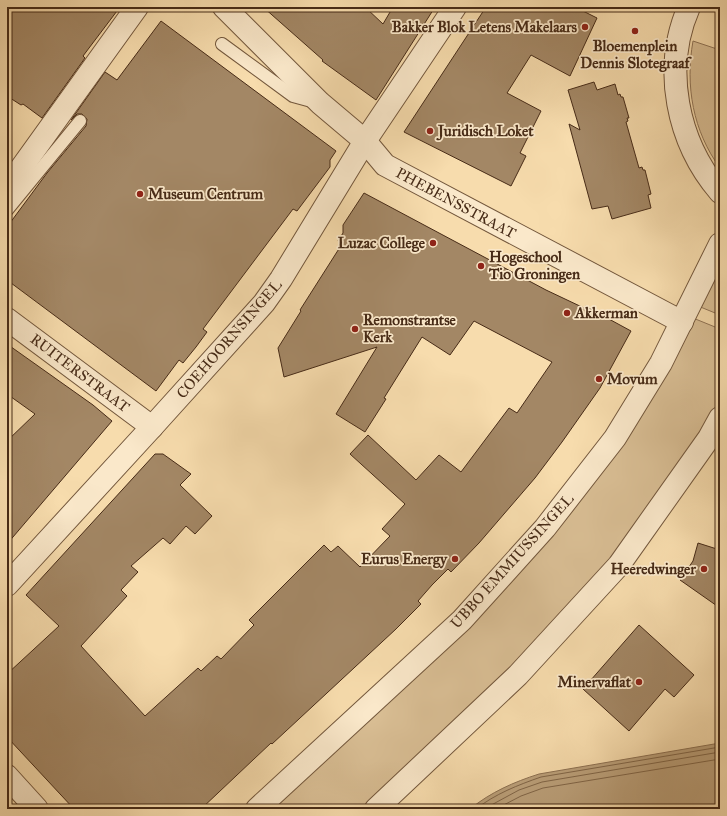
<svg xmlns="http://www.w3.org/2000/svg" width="727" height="816" viewBox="0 0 727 816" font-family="'IM FELL Great Primer',serif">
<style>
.green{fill:#d9be94;stroke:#907456}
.water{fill:#bba07a;stroke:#8d7152}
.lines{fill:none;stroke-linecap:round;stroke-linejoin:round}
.shore{stroke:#816648;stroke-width:1}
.building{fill:#a38765;stroke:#472b17}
.lane-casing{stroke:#73573c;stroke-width:14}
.street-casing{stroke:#73573c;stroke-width:24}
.lane{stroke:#fae8ca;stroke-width:12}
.street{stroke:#fae8ca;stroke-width:22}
.poi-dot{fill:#8f2418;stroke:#fae8ca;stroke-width:1.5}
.labels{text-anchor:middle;stroke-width:3.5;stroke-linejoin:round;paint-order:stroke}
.poi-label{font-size:15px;font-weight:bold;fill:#472b17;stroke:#fae8ca;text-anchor:start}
.street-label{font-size:15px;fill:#472b17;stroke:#fae8ca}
</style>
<rect width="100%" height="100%" fill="#f7dcad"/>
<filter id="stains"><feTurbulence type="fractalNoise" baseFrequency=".005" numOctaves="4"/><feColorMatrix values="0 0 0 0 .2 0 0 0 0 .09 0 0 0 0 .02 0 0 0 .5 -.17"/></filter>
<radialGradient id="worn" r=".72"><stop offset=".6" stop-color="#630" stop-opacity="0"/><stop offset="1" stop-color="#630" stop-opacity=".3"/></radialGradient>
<g class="green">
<path d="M 693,41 L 720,50 L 720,168 C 693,131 685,86 693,41 Z"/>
<path d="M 720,262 L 720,315 L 698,306 Z"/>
<path d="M 693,318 L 720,329 L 720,402 L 702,435 L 641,527 L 514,671 L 364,809 L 269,809 L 438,653 Z"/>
</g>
<path class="water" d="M 720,743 L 720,809 L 470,809 C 491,792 514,782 539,774 Z"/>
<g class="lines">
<g class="shore">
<path d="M 476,809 C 495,794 518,785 541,777 L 720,747"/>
<path d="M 484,809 L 519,790 L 542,782 L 720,752"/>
<path d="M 496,809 L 521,796 L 543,788 L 720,759"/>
</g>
</g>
<g class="building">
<path d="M 7,7 L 120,7 L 83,56 L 85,58 L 42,118 L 23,104 L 21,105 L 7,96 Z"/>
<path d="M 263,7 L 365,7 L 383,24 L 393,7 L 435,7 L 376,100 L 322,61 L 323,60 Z"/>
<path d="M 486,7 L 575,7 L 597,18 L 570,76 L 531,55 L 507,93 L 541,111 L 520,153 L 526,156 L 511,186 L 404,132 Z"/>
<path d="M 161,21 L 336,151 L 330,160 L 330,167 L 297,211 L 293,209 L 203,329 L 207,332 L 196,347 L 183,363 L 179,360 L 156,391 L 7,280 L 7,227 L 47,173 L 86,126 L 87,119 L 82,114 L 77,114 L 71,120 L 105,72 L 117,80 Z"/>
<path d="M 594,82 L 597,90 L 615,84 L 618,95 L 620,94 L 621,97 L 623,97 L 629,118 L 627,118 L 628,121 L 626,122 L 639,168 L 642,167 L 643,170 L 645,170 L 651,194 L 648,195 L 651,208 L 612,219 L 608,206 L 592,209 L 569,124 L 580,130 L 568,90 Z"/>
<path d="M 364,193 L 546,290 L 584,308 L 585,306 L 631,331 L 600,388 L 562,442 L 535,478 L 479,543 L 451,572 L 448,569 L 432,585 L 418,601 L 421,604 L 396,629 L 272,744 L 271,743 L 254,759 L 201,809 L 74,809 L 7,737 L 7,674 L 59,626 L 26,595 L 155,454 L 163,454 L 191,474 L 180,485 L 212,516 L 195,534 L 186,526 L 170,544 L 163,538 L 131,566 L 138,572 L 121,590 L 127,596 L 81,646 L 145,716 L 198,668 L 201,671 L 217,656 L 221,659 L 254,625 L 249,620 L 324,545 L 331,552 L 338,546 L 360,567 L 390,536 L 382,529 L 405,504 L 350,454 L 368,435 L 416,480 L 439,455 L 461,472 L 509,408 L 517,413 L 552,362 L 474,321 L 450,355 L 422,337 L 384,398 L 386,399 L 365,432 L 336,414 L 377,347 L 284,377 L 278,348 L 301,311 L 300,310 L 342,244 L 338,241 L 343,233 L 343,225 Z"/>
<path d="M 7,344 L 93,405 L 112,421 L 7,544 L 7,441 L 35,414 L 7,394 Z"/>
<path d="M 698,543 L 720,550 L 720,608 L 680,580 L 693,561 Z"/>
<path d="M 639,625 L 694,675 L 674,697 L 665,689 L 629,731 L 583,689 Z"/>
</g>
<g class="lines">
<g class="lane-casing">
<g id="lane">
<path d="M 222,44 L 293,96 L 315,102"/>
<path d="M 7,210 L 80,121"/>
</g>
</g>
<g class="street-casing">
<g id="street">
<path d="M 224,7 L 320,103 L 365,141 L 385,165 L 682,322"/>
<path d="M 689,7 C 662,68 677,142 720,192"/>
<path d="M 7,199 L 14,178 L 137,7"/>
<path d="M 7,319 L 152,427"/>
<path d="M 7,585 L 152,427 L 264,303 L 281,279 L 365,141 L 455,7"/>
<path d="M 7,776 L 37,809"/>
<path d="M 257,809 L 462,620 L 545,528 L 615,438 L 661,363 L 720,244"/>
<path d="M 376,809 L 518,675 L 619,565 L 709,438 L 720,418"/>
</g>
</g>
<use href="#lane" class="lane"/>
<use href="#street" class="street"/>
</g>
<g class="poi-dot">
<circle cx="585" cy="27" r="4"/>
<circle cx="635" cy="31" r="4"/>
<circle cx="430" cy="131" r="4"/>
<circle cx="140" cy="194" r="4"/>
<circle cx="433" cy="243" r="4"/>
<circle cx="481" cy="266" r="4"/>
<circle cx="567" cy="313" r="4"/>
<circle cx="355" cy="329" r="4"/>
<circle cx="599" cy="379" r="4"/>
<circle cx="455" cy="559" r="4"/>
<circle cx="704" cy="569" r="4"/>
<circle cx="639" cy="682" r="4"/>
</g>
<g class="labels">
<g class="poi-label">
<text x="577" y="32" text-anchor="end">Bakker Blok Letens Makelaars</text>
<text x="635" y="51" text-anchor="middle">Bloemenplein<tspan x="635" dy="17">Dennis Slotegraaf</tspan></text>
<text x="438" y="136">Juridisch Loket</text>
<text x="148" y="199">Museum Centrum</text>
<text x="425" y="248" text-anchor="end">Luzac College</text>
<text x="489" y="262">Hogeschool<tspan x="489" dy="17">Tio Groningen</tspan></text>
<text x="575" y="318">Akkerman</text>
<text x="363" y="325">Remonstrantse<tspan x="363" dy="17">Kerk</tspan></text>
<text x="607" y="384">Movum</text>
<text x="447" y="564" text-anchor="end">Eurus Energy</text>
<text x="696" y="574" text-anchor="end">Heeredwinger</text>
<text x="631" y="687" text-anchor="end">Minervaflat</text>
</g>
<g class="street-label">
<text transform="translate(456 203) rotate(28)" y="5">PHEBENSSTRAAT</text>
<text transform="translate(229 339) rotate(-49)" y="5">COEHOORNSINGEL</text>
<text transform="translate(80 373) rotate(37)" y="5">RUITERSTRAAT</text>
<text transform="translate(512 561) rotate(-48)" y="5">UBBO EMMIUSSINGEL</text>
</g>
</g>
<rect width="727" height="816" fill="none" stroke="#f7dcad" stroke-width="24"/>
<rect x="8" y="8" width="711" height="800" fill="none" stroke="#472b17" stroke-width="2"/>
<rect x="12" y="12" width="703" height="792" fill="none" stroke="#472b17"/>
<rect width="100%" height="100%" filter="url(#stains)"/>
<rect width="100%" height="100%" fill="url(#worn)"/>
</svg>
